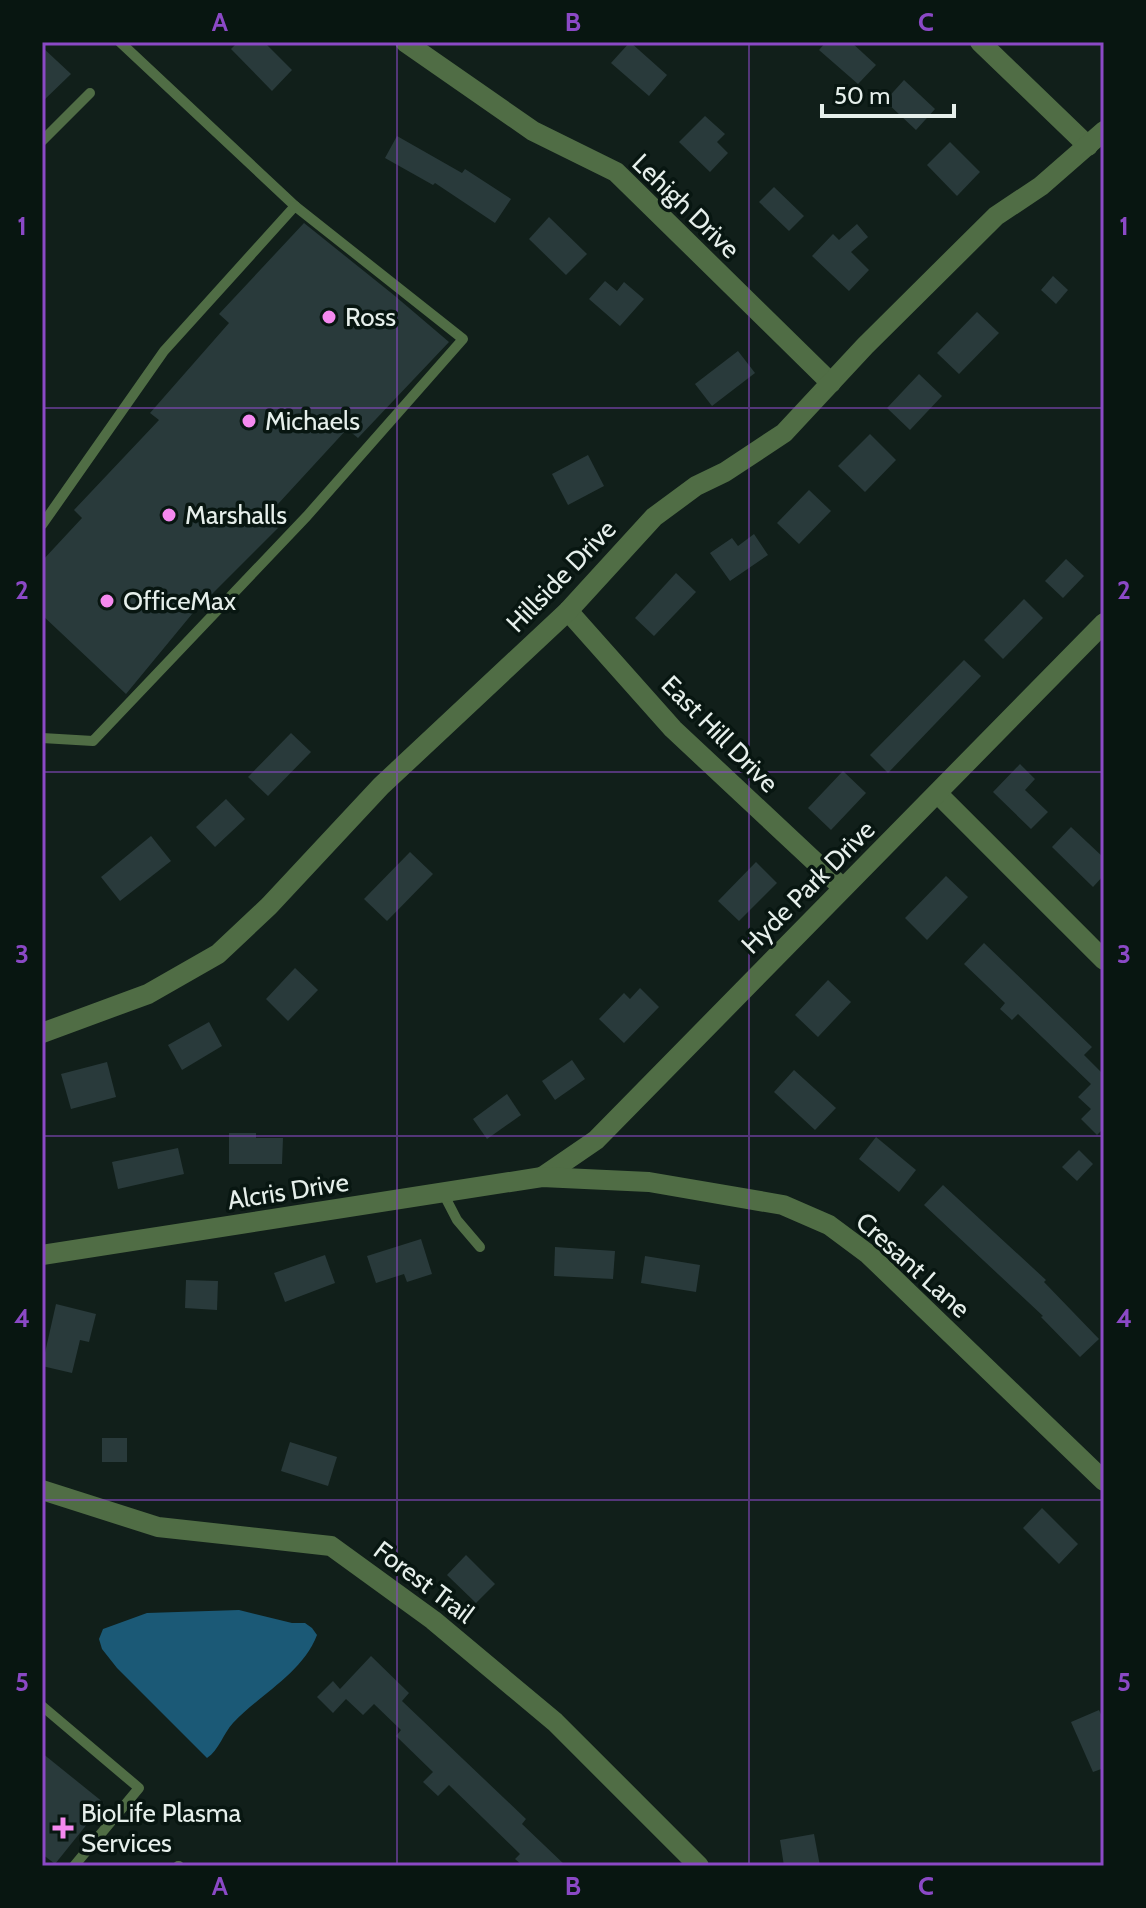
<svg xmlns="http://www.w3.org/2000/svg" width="1146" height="1908" viewBox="0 0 1146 1908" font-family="Cabin,sans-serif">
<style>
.water{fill:#1b5976}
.building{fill:#293a3b}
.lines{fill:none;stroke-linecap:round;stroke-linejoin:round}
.service{stroke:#506d45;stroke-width:10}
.minor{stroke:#506d45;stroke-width:20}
.grid{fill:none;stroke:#8b49c6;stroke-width:2;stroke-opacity:0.55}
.poi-dot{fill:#f589ef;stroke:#081611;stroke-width:3}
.labels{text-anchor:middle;stroke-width:7;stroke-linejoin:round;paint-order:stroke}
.street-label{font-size:26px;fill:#e6efeb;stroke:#081611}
.poi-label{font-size:26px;fill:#e6efeb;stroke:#081611;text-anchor:start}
.neatline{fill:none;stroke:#8b49c6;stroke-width:3}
.grid-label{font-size:26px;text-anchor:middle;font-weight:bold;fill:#8b49c6}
</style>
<rect width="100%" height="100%" fill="#111f1a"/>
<path class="water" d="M 239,1610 L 292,1623 L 305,1623 L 312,1628 L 317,1635 C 302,1674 260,1694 233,1723 C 223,1734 219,1750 207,1758 L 117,1668 L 102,1649 L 99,1639 L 103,1629 L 147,1613 Z"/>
<g class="building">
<path d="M 238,42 L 264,42 L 292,70 L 272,91 L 231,49 Z"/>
<path d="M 630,42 L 667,75 L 649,96 L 611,63 Z"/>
<path d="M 826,42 L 851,42 L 876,65 L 858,84 L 819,50 Z"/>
<path d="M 42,47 L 71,74 L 42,102 Z"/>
<path d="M 904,80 L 935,109 L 916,130 L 885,101 Z"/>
<path d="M 705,116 L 725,134 L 717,142 L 728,153 L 710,172 L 679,142 Z"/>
<path d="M 397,136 L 462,173 L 465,169 L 511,199 L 495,223 L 435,183 L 433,185 L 385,158 Z"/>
<path d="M 950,142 L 980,172 L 957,196 L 927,165 Z"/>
<path d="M 774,187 L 804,216 L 789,231 L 759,202 Z"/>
<path d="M 549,217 L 587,254 L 566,275 L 529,239 Z"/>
<path d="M 304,223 L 395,296 L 449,342 L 358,438 L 347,429 L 266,517 L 278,528 L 192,614 L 126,694 L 42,615 L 42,561 L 82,518 L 74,510 L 159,420 L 150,413 L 229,323 L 219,314 Z"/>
<path d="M 857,224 L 868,237 L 851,252 L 869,270 L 849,291 L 812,256 L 833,234 L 839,240 Z"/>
<path d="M 1053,276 L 1068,290 L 1056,304 L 1041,290 Z"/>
<path d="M 605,281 L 617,291 L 624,282 L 644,299 L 620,326 L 589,299 Z"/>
<path d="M 977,312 L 999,333 L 959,374 L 937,353 Z"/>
<path d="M 738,351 L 755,373 L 712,406 L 695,384 Z"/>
<path d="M 919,374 L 942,396 L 910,430 L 887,408 Z"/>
<path d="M 870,434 L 896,460 L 865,492 L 838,466 Z"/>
<path d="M 588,455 L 604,486 L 568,505 L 552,474 Z"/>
<path d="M 809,490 L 831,511 L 799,544 L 777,523 Z"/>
<path d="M 754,534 L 768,555 L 730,581 L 710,553 L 732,538 L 738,546 Z"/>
<path d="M 1066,559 L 1084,576 L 1063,598 L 1045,581 Z"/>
<path d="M 676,573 L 696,592 L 654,636 L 635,618 Z"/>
<path d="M 1024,599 L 1043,618 L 1003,659 L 984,640 Z"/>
<path d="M 964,660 L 981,676 L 888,773 L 870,755 Z"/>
<path d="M 291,733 L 311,752 L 268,796 L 248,777 Z"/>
<path d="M 1020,764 L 1035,779 L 1025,790 L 1048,812 L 1031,829 L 993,792 Z"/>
<path d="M 843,771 L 866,793 L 831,830 L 808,808 Z"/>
<path d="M 226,799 L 245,819 L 215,847 L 196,827 Z"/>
<path d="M 1071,827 L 1104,858 L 1104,875 L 1093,887 L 1052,847 Z"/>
<path d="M 151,836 L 171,861 L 120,901 L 101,877 Z"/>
<path d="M 410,852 L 433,874 L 387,921 L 364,899 Z"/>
<path d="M 756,862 L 777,883 L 739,921 L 718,901 Z"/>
<path d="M 946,876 L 968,897 L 927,940 L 905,918 Z"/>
<path d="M 984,943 L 1092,1047 L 1084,1055 L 1102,1073 L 1104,1070 L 1104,1128 L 1097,1135 L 1081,1119 L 1091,1109 L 1078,1097 L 1091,1084 L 1018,1014 L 1012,1020 L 1000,1009 L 1005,1003 L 964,964 Z"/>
<path d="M 295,968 L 318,990 L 288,1021 L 266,999 Z"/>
<path d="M 828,980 L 851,1002 L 818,1037 L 795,1015 Z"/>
<path d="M 640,988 L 659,1007 L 624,1043 L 599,1019 L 624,993 L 630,999 Z"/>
<path d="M 209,1022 L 222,1046 L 182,1070 L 168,1045 Z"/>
<path d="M 572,1060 L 585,1079 L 555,1100 L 542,1081 Z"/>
<path d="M 107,1062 L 116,1097 L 71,1109 L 61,1074 Z"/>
<path d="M 794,1070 L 836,1108 L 815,1130 L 774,1092 Z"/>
<path d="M 507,1094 L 521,1115 L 487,1139 L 473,1119 Z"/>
<path d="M 229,1133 L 256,1133 L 256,1138 L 283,1138 L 282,1164 L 229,1164 Z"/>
<path d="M 876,1137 L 916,1170 L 899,1192 L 859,1159 Z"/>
<path d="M 178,1148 L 184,1174 L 118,1189 L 112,1162 Z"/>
<path d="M 1079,1150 L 1093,1164 L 1077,1181 L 1062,1167 Z"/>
<path d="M 943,1185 L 1046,1280 L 1044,1282 L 1099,1339 L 1080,1357 L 1041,1317 L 1043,1316 L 924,1205 Z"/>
<path d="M 421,1239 L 432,1274 L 407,1282 L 404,1274 L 376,1283 L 367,1256 Z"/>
<path d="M 555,1247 L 615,1251 L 613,1279 L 554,1276 Z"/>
<path d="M 325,1255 L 335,1283 L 285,1302 L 274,1273 Z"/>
<path d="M 645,1256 L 700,1265 L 696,1292 L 641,1283 Z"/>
<path d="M 186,1280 L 218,1281 L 217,1310 L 185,1308 Z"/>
<path d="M 56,1304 L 96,1314 L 89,1342 L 80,1340 L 72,1373 L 42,1366 Z"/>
<rect x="102" y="1438" width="25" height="24"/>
<path d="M 290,1442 L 337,1457 L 328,1486 L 281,1471 Z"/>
<path d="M 1042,1508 L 1078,1544 L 1059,1564 L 1023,1528 Z"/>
<path d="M 466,1555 L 495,1584 L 476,1603 L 447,1575 Z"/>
<path d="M 371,1656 L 409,1693 L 402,1701 L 526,1819 L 522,1824 L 566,1866 L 523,1866 L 515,1859 L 520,1854 L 449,1785 L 438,1796 L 423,1782 L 433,1772 L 396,1736 L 401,1730 L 374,1704 L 363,1715 L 346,1699 L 333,1713 L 317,1697 L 333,1681 L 340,1689 Z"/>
<path d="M 1099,1710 L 1104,1721 L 1104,1768 L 1093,1772 L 1071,1722 Z"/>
<path d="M 42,1753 L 104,1803 L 55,1864 L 42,1854 Z"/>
<path d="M 814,1834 L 820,1866 L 784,1866 L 780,1840 Z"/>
</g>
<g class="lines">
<g class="service">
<path d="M 120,42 L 295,206"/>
<path d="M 42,141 L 90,93"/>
<path d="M 42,525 L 164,351 L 295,206 L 463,339 L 307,516 L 93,741 L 42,738"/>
<path d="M 443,1193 L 457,1220 L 480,1247"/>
<path d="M 42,1706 L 139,1788 L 74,1866"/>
<path d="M 178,1866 L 179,1866"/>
</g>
<g class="minor">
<path d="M 405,42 L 533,131 L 616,172 L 831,383"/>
<path d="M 980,42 L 1088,146"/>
<path d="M 568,611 L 673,729 L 843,888"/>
<path d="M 938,794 L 1104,960"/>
<path d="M 42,1033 L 148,994 L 218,954 L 269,906 L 381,786 L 568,611 L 654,517 L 696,486 L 725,472 L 784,433 L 865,346 L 996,216 L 1041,186 L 1104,131"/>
<path d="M 542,1177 L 596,1140 L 1104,623"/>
<path d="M 42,1255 L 542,1177 L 649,1182 L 783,1205 L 829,1225 L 868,1254 L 1104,1481"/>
<path d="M 42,1490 L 158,1527 L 331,1546 L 433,1620 L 555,1722 L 699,1866"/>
</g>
</g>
<path class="grid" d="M 397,42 L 397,1866M 749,42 L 749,1866M 42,408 L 1104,408M 42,772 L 1104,772M 42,1136 L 1104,1136M 42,1500 L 1104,1500"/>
<g class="poi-dot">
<circle cx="329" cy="317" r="8"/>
<circle cx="249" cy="421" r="8"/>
<circle cx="169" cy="515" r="8"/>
<circle cx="107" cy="601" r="8"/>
<path d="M59 1816h8v8h8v8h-8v8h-8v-8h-8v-8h8z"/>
</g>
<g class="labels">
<g class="street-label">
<text transform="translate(686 206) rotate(44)" y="9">Lehigh Drive</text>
<text transform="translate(561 576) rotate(-46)" y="9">Hillside Drive</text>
<text transform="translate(720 734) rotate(45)" y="9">East Hill Drive</text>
<text transform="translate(808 887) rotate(-45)" y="9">Hyde Park Drive</text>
<text transform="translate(288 1191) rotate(-9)" y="9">Alcris Drive</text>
<text transform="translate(913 1265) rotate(42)" y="9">Cresant Lane</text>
<text transform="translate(424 1582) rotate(37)" y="9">Forest Trail</text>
</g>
<g class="poi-label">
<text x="345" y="326">Ross</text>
<text x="265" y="430">Michaels</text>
<text x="185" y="524">Marshalls</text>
<text x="123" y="610">OfficeMax</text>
<text x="81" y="1822">BioLife Plasma<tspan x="81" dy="30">Services</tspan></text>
</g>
</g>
<rect width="1146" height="1908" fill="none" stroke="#081611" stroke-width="88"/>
<path d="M822 104v12h132v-12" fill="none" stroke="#e6efeb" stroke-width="4"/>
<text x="834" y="104" font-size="24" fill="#e6efeb" stroke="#081611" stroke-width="6" paint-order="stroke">50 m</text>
<rect x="44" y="44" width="1058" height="1820" class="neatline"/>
<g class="grid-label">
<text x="220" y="31">A</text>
<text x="573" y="31">B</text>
<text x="926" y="31">C</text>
<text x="22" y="235">1</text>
<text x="1124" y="235">1</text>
<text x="22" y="599">2</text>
<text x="1124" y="599">2</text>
<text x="22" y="963">3</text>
<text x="1124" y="963">3</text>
<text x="22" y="1327">4</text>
<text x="1124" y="1327">4</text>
<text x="22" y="1691">5</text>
<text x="1124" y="1691">5</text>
<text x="220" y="1895">A</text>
<text x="573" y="1895">B</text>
<text x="926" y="1895">C</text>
</g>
</svg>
